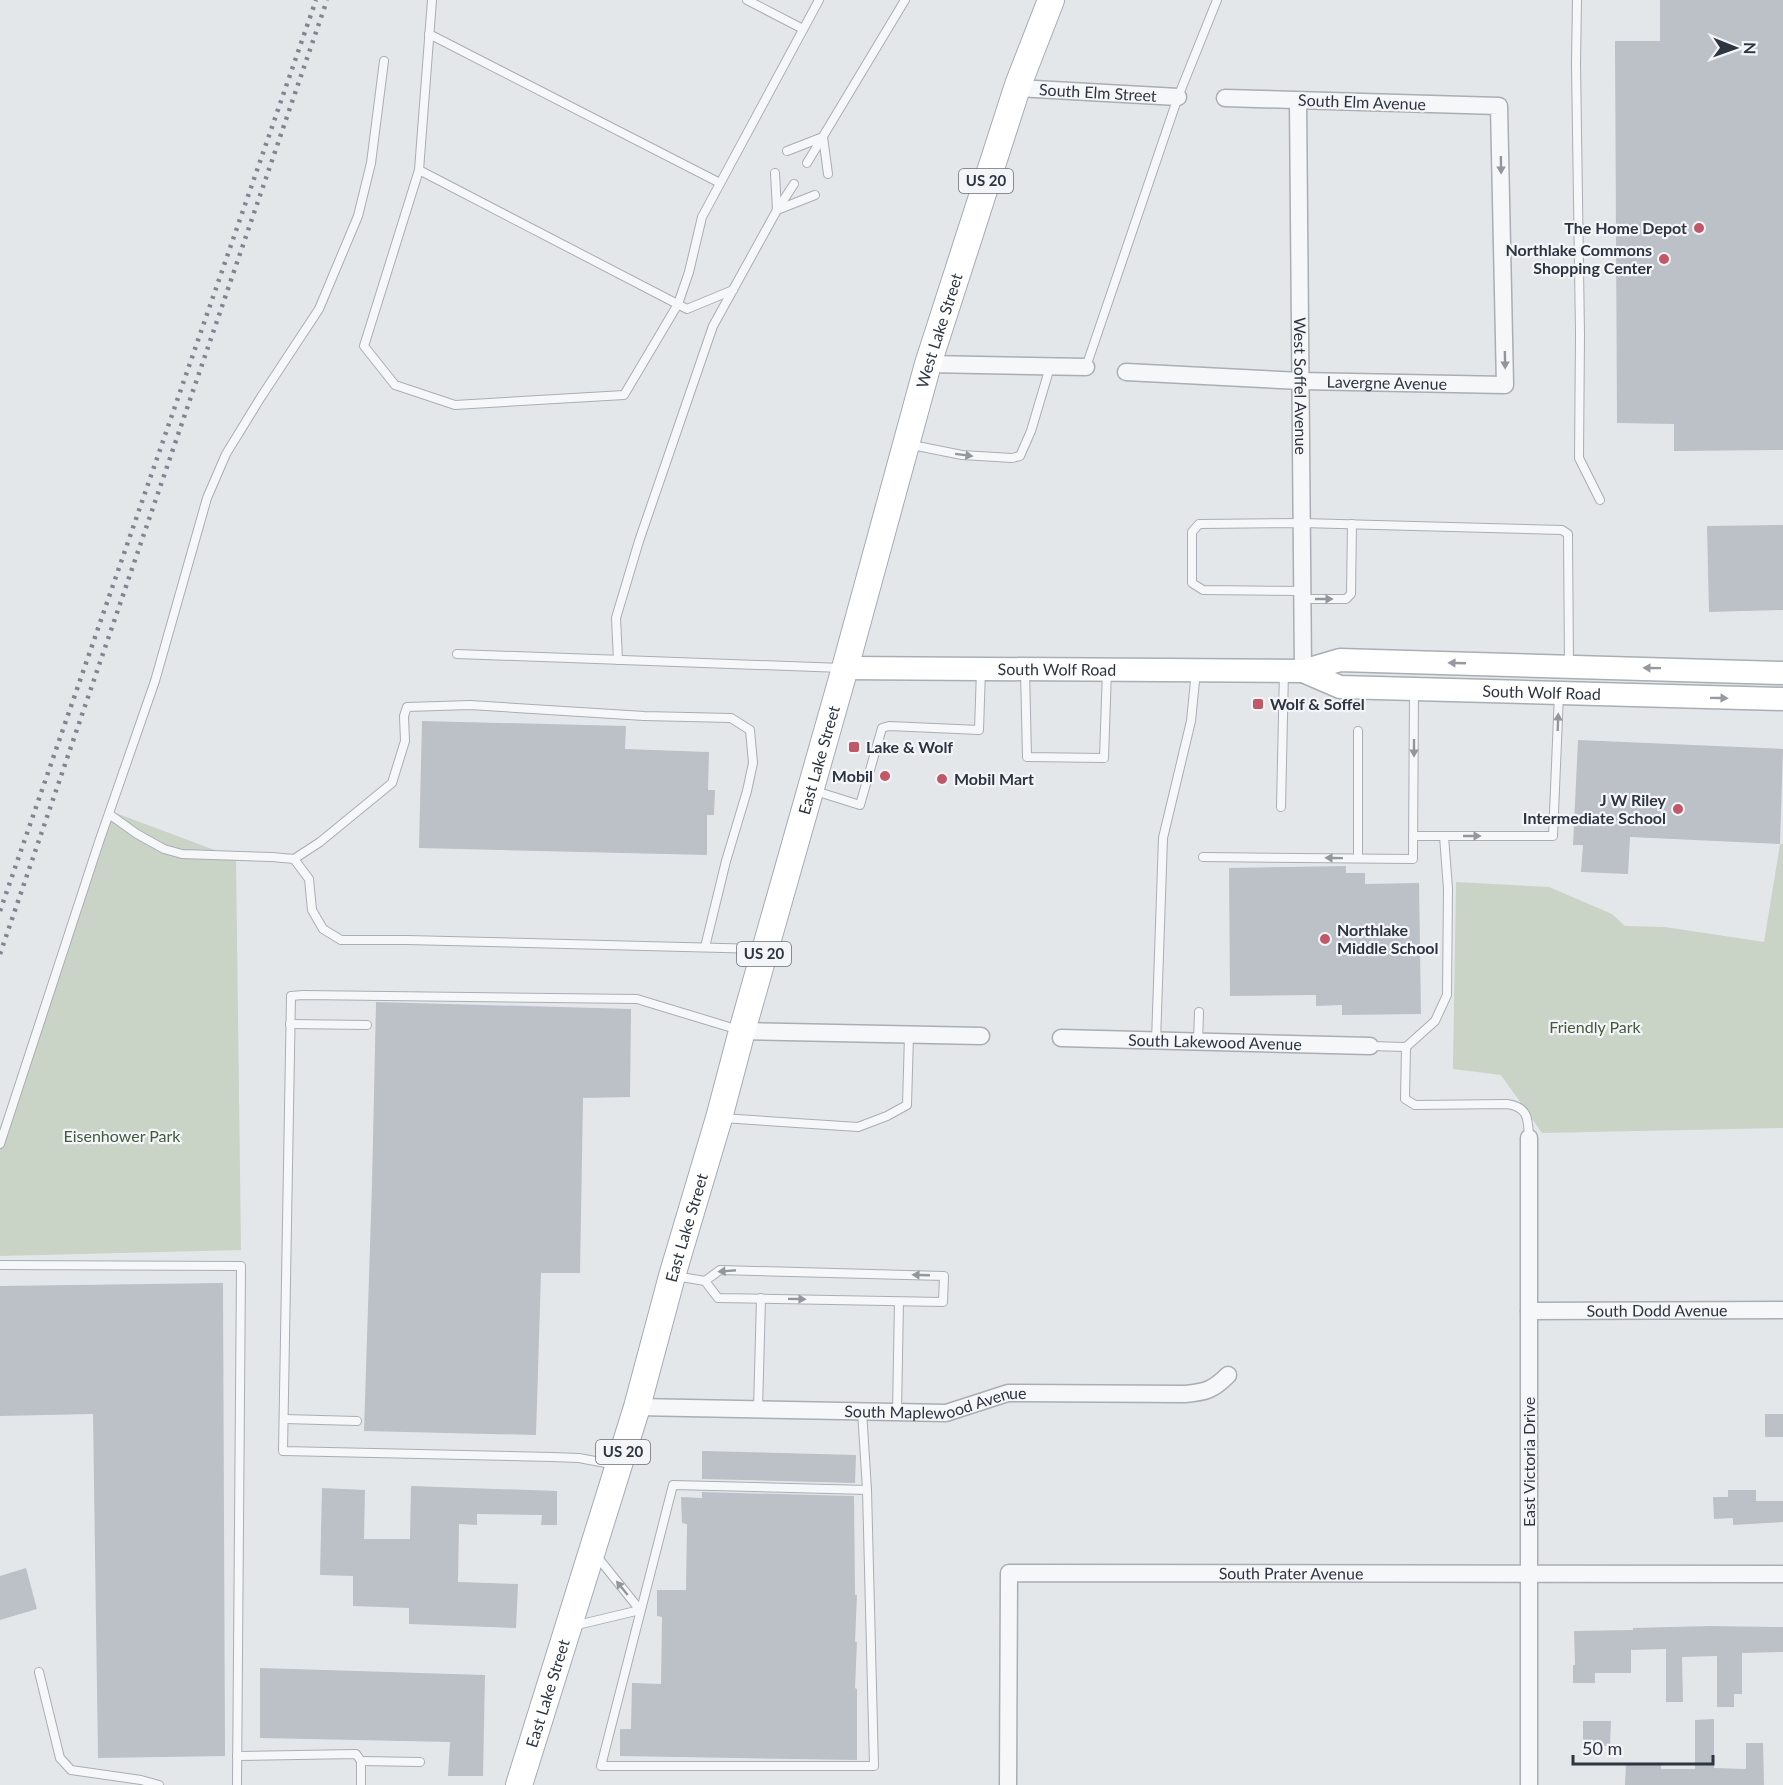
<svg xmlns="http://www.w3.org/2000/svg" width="1783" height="1785" viewBox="0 0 1783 1785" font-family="Lato,sans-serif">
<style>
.green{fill:#c9d3c6}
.building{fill:#bcc0c7}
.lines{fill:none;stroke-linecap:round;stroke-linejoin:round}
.lane-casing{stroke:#a9aeb4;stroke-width:10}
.street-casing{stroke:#a9aeb4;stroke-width:19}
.secondary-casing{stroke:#a9aeb4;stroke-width:25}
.primary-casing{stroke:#a5abb5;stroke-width:28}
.lane{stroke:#f6f7f9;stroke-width:8}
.street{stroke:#f6f7f9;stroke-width:16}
.secondary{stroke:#fff;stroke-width:22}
.primary{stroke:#fff;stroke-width:26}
.rail{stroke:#7f8692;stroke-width:4.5;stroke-dasharray:3 6;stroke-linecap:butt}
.oneway{fill:#92969d}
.oneway2{fill:#969aa0}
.poi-dot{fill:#c15868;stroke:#f4f5f8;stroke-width:2}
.labels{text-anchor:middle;stroke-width:4.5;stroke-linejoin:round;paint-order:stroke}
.shield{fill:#f4f5f8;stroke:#696f78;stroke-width:1.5}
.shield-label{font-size:15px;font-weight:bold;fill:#2d3541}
.street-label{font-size:16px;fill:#2d3541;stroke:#f4f5f8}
.poi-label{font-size:16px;font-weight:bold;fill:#2d3541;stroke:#f4f5f8;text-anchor:end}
.park-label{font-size:16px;fill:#425b3c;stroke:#f4f5f8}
</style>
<rect width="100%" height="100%" fill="#e4e7ea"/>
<g class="green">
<path d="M 113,812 L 236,858 L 241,1250 L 0,1256 L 0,1130 Z"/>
<path d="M 1780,844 L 1783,844 L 1783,1128 L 1542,1133 L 1501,1075 L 1453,1069 L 1456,882 L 1549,887 L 1612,914 L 1625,926 L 1665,927 L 1764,942 Z"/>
</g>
<g class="building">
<path d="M 1660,0 L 1783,0 L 1783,450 L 1674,451 L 1674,424 L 1617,423 L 1615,41 L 1660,41 Z"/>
<path d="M 1783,525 L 1783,610 L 1709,612 L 1707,526 Z"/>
<path d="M 422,721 L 626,726 L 625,749 L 709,752 L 708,790 L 715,790 L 714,815 L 707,815 L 707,855 L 419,848 Z"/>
<path d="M 1578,740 L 1783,749 L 1780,844 L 1630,837 L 1628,874 L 1581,872 L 1583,845 L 1573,845 Z"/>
<path d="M 1346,866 L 1346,873 L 1365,873 L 1365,884 L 1419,883 L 1421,1014 L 1342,1015 L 1342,1005 L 1316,1006 L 1316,995 L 1230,996 L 1229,868 Z"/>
<path d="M 376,1002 L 631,1009 L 630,1097 L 583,1098 L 580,1273 L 541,1273 L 536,1435 L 364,1431 L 372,1184 Z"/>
<path d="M 223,1283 L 225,1756 L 98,1758 L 93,1414 L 0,1416 L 0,1286 Z"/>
<rect x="1765" y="1414" width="18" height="23"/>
<path d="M 702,1451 L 856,1455 L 855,1483 L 702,1479 Z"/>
<path d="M 411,1486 L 557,1491 L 557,1525 L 541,1525 L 542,1515 L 477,1514 L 477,1525 L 459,1524 L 458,1582 L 518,1584 L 516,1628 L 409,1624 L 409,1608 L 353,1606 L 353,1576 L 320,1575 L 322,1488 L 365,1490 L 364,1539 L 410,1539 Z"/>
<path d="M 1728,1490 L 1756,1490 L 1756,1501 L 1783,1501 L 1783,1522 L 1733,1525 L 1733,1518 L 1714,1519 L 1713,1497 L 1728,1497 Z"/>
<path d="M 702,1492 L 854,1496 L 855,1595 L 857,1595 L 855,1642 L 857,1642 L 855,1688 L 857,1689 L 857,1760 L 620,1756 L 620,1729 L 631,1729 L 632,1683 L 661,1684 L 662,1617 L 657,1616 L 657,1590 L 686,1590 L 687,1524 L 682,1523 L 681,1497 L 702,1498 Z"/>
<path d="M 26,1568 L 37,1609 L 0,1620 L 0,1576 Z"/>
<path d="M 1710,1626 L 1783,1627 L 1783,1652 L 1742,1653 L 1742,1694 L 1734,1694 L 1734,1707 L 1717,1707 L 1717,1656 L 1682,1657 L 1683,1702 L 1666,1702 L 1666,1649 L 1631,1650 L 1631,1673 L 1595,1673 L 1595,1683 L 1573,1683 L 1573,1665 L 1575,1665 L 1574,1631 L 1633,1630 L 1633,1628 Z"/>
<path d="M 260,1668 L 485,1675 L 483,1776 L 448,1776 L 450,1742 L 260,1738 Z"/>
<path d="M 1714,1719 L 1714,1768 L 1746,1769 L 1746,1743 L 1763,1743 L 1764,1785 L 1625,1785 L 1626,1763 L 1661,1764 L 1661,1769 L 1695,1769 L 1695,1720 Z"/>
<path d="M 1583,1721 L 1611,1721 L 1610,1746 L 1583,1746 Z"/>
</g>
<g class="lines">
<g class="lane-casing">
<g id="lane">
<path d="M 432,0 L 419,170 L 687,309 L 733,290"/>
<path d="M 747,0 L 803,29"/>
<path d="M 1577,0 L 1576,64 L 1580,334 L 1579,458 L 1600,500"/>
<path d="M 429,34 L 720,183"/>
<path d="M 787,151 L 823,137 L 828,174"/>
<path d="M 807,163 L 905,0"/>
<path d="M 419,170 L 364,346 L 395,385 L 455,405 L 624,395 L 678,304 L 689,272 L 702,217 L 819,0"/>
<path d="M 794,184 L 777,210 L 815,195"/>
<path d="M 1086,367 L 1178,97 L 1217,0"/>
<path d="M 907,444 L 962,455 L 1012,458 L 1020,456 L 1031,431 L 1050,367"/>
<path d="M 1302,591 L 1203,590 L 1192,583 L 1192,532 L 1199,524 L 1302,523 L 1562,530 L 1568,534 L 1569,666"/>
<path d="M 1302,599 L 1346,599 L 1351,594 L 1352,524"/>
<path d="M 457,654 L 842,668"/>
<path d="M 618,660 L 616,618 L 639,541 L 713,326 L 777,210 L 775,173"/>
<path d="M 1025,671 L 1027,757 L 1104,758 L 1107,670"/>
<path d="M 812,790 L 860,805 L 882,728 L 889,726 L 979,730 L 981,670"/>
<path d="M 1281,807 L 1284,671"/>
<path d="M 109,814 L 137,834 L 164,849 L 182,854 L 272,857 L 294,859 L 309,879 L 312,910 L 323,929 L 341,940 L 407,940 L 762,949"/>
<path d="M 1413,836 L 1553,836 L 1559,694"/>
<path d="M 1203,857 L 1413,859 L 1414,690"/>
<path d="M 1358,858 L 1358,731"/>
<path d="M 294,859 L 320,842 L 392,783 L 405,741 L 404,716 L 407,707 L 470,705 L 644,716 L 731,718 L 750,730 L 753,763 L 747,791 L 726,861 L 705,947"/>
<path d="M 290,1024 L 367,1025"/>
<path d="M 1156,1041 L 1163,838 L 1191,721 L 1196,671"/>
<path d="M 1198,1042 L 1199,1012"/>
<path d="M 1370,1046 L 1406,1047 L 1435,1021 L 1447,995 L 1448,889 L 1444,836"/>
<path d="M 1406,1047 L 1405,1099 L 1415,1105 L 1507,1104 C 1529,1107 1528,1120 1529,1138"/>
<path d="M 722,1118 L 858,1127 L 887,1116 L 907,1105 L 909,1035"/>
<path d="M 0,1144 L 99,842 L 155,681 L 207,498 L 226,454 L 261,397 L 319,309 L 358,216 L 371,163 L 384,61"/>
<path d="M 0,1265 L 241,1266 L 237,1785"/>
<path d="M 675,1276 L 705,1281 L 720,1270 L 944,1276 L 943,1302 L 718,1298 L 705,1281"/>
<path d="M 758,1410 L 761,1298"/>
<path d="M 862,1411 L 867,1490 L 673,1485 L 601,1766 L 874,1766 L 867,1490"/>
<path d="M 897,1412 L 899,1302"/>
<path d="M 284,1419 L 357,1421"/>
<path d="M 616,1465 L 579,1458 L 552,1457 L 283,1451 L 291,996 L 303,995 L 637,999 L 739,1030"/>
<path d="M 573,1626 L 640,1610 L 595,1554"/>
<path d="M 39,1672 L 60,1758 L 71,1770 L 141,1780 L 159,1785"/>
<path d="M 237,1756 L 356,1754 L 361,1761 L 361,1785"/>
<path d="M 361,1761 L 420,1762"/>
</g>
</g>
<g class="street-casing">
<g id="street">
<path id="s1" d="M 1017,88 L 1178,97"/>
<path id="s2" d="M 1298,101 L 1303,671"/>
<path d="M 928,364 L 1086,367"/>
<path id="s3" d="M 1126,372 L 1301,381 L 1505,385 L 1499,106 L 1225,98"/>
<path d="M 742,1031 L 981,1036"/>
<path id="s4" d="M 1061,1038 L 1370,1046"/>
<path d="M 1529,1138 L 1529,1785"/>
<path id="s5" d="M 1529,1311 L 1783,1310"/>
<path id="s6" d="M 637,1407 L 946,1413 L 1008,1393 L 1185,1394 C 1206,1392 1213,1390 1228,1375"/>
<path id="s7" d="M 1008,1785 L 1009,1573 L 1783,1574"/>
</g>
</g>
<g class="secondary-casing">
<g id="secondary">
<path id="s8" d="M 845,668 L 1303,671 L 1340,660 L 1783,673"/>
<path id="s9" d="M 1303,671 L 1340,687 L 1783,699"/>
</g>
</g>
<g class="primary-casing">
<g id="primary">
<path id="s10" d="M 519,1785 L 637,1407 L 672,1276 L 719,1118 L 742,1031 L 845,668 L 928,364 L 1018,85 L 1051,0"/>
</g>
</g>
<use href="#lane" class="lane"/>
<use href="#street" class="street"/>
<use href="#secondary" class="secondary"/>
<use href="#primary" class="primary"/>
<g class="rail">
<path d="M 0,911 L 316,0"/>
<path d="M 0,954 L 327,0"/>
</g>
</g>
<defs><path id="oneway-solid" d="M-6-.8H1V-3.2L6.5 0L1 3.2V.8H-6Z" transform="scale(1.5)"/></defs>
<g class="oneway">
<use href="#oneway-solid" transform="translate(1501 165) rotate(89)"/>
<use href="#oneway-solid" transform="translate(1505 360) rotate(89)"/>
<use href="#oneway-solid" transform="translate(964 455) rotate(7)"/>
<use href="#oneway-solid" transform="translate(1324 599)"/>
<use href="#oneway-solid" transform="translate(1558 722) rotate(-88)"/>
<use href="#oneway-solid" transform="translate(1414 748) rotate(90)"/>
<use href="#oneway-solid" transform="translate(1472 836)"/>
<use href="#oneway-solid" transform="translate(1334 858) rotate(-179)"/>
<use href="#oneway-solid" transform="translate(727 1271) rotate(175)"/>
<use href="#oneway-solid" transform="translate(921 1275) rotate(-178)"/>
<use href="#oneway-solid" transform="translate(797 1299) rotate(1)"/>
<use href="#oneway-solid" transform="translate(622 1588) rotate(-129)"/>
</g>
<g class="oneway2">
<use href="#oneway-solid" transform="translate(1457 663) rotate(-178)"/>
<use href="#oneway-solid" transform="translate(1652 668) rotate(-179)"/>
<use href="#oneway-solid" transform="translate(1719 698) rotate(1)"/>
</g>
<g class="poi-dot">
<circle cx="1699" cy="228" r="6"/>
<circle cx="1664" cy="259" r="6"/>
<rect x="1252" y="698" width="12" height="12" rx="3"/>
<rect x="848" y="741" width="12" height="12" rx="3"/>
<circle cx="885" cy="776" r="6"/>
<circle cx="942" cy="779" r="6"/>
<circle cx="1678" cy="809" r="6"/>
<circle cx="1325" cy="939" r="6"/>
</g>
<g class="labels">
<g class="shield">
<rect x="959" y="169" width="54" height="24" rx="4.5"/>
<rect x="737" y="942" width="54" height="24" rx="4.5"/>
<rect x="596" y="1440" width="54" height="24" rx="4.5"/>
</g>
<g class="shield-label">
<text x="986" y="186">US 20</text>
<text x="764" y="959">US 20</text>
<text x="623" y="1457">US 20</text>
</g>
<g class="street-label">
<text dy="6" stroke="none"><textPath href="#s1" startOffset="81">South Elm Street</textPath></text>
<text transform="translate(1362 102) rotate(2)" y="6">South Elm Avenue</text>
<text dy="6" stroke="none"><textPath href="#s10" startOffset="1514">West Lake Street</textPath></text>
<text dy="6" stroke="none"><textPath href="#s3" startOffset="261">Lavergne Avenue</textPath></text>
<text dy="6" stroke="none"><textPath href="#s2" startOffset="285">West Soffel Avenue</textPath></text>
<text dy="6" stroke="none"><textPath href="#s8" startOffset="212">South Wolf Road</textPath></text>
<text dy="6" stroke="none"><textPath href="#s9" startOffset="242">South Wolf Road</textPath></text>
<text dy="6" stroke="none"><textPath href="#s10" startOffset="1068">East Lake Street</textPath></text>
<text dy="6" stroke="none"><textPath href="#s4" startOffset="154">South Lakewood Avenue</textPath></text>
<text dy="6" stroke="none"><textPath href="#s10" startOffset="582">East Lake Street</textPath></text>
<text dy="6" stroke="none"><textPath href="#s5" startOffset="128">South Dodd Avenue</textPath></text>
<text dy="6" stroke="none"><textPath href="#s6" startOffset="300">South Maplewood Avenue</textPath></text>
<text transform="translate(1529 1462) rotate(-90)" y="6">East Victoria Drive</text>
<text dy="6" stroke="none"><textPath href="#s7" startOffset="494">South Prater Avenue</textPath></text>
<text dy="6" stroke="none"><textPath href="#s10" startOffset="96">East Lake Street</textPath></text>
</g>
<g class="poi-label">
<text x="1687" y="234">The Home Depot</text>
<text x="1652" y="256">Northlake Commons<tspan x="1652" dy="18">Shopping Center</tspan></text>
<text x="1270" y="710" text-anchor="start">Wolf &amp; Soffel</text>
<text x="866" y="753" text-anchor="start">Lake &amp; Wolf</text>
<text x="873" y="782">Mobil</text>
<text x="954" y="785" text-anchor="start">Mobil Mart</text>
<text x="1666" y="806">J W Riley<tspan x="1666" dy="18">Intermediate School</tspan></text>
<text x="1337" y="936" text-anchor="start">Northlake<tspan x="1337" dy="18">Middle School</tspan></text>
</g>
<g class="park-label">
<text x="1595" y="1033">Friendly Park</text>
<text x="122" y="1142">Eisenhower Park</text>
</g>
</g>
<g transform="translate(1735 48) rotate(91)" stroke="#f4f5f8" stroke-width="4.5" paint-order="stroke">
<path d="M0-4.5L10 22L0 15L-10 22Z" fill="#2d3541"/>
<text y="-9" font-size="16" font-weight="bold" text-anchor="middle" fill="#2d3541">N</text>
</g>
<path d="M1573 1755v9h140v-9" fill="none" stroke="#2d3541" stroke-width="3"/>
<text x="1582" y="1755" font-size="18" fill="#2d3541" stroke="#f4f5f8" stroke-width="4.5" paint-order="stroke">50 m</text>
</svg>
